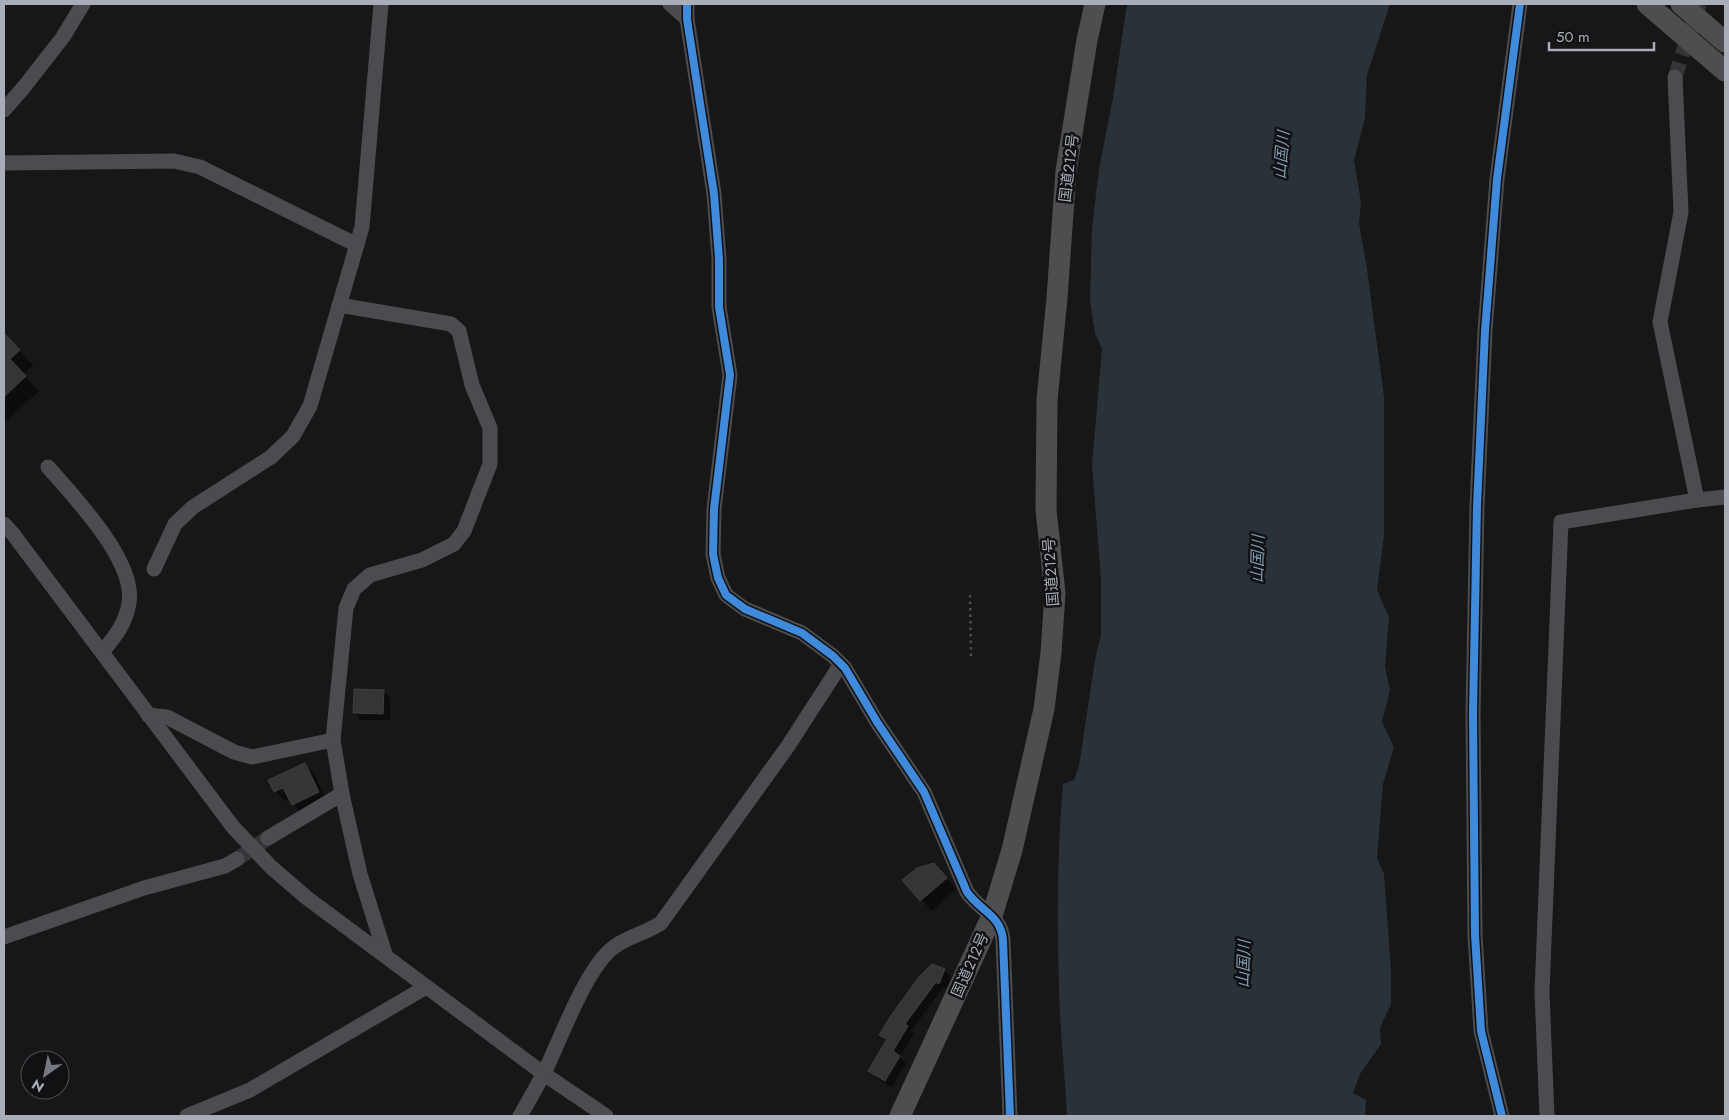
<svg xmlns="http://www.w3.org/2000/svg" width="1729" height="1120" viewBox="0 0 1729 1120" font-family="Jost,'Noto Sans JP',sans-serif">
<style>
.water{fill:#2a3239}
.shadow{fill:#0007}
.building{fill:#353536;stroke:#3f4043}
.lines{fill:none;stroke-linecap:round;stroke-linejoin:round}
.minor-tunnel{stroke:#343537;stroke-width:15;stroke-dasharray:15 8;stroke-linecap:butt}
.path{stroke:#4d4e52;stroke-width:2.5;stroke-dasharray:2.5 4;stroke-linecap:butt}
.minor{stroke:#4b4c50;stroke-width:15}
.highway{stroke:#4e4e51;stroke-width:21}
.cycleway-casing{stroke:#111113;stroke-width:11}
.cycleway{stroke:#408adc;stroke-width:8}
.labels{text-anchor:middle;stroke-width:5;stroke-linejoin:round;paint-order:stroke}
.street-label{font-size:15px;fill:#a8adb8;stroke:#111113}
.water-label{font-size:16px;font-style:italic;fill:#7f9bb3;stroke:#111113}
</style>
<rect width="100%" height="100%" fill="#171717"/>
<path class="water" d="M 1127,4 L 1390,4 L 1367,75 L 1365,118 L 1354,160 L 1361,202 L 1359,223 L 1367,269 L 1384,397 L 1384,536 L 1377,590 L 1389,617 L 1385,667 L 1390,690 L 1382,722 L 1394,747 L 1383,784 L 1377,858 L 1384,874 L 1391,970 L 1391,1004 L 1380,1028 L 1381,1044 L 1360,1074 L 1353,1093 L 1366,1100 L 1365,1116 L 1067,1116 C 1065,1074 1060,1032 1059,990 C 1057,921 1057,853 1063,784 L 1074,780 L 1079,766 L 1095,660 L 1101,634 L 1101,579 L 1092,465 L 1102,348 L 1095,334 L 1090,300 L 1092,229 L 1099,169 L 1113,98 Z"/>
<g class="shadow">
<path d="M 4,334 L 33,365 L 23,374 L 39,391 L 4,423 Z"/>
<path d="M 383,691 L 390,697 L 390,720 L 361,720 L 355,713 Z"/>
<path d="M 305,765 L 315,775 L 328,803 L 303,815 L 293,804 L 290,799 L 285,801 L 275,791 Z"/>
<path d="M 944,875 L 956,889 L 932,911 L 904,881 Z"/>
<path d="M 944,970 L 951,977 L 946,989 L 943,988 L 911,1031 L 914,1034 L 900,1057 L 906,1063 L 892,1087 L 877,1078 L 870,1071 L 888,1041 L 881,1034 Z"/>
</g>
<g class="building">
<path d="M 4,333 L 20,350 L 10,359 L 26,376 L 4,397 Z"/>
<path d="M 354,689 L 384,690 L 383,714 L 353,713 Z"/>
<path d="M 305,763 L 319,792 L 292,805 L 283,788 L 274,792 L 268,780 Z"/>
<path d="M 934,863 L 947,878 L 920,901 L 902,880 L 917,868 Z"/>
<path d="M 932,964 L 945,969 L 939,984 L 936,982 L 905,1024 L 908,1026 L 893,1051 L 900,1056 L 885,1081 L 868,1071 L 887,1039 L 879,1035 L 890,1017 L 919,977 Z"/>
</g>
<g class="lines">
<g class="minor-tunnel">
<path d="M 1675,77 L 1699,4"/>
<path d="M 237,859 L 268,838"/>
</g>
<path class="path" d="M 970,595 L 971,658"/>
<g class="minor">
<path d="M 670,4 L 687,19"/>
<path d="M 687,4 L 687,19 L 714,194 L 719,259 L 719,307 L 730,375 L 714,509 L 713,554 L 718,578 L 726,595 L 745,609 L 802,633 L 833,656 L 845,668 L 877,722 L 924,792 L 967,892 C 980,911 1001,915 1003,940 L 1010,1116"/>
<path d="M 1675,77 L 1681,212 L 1660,322 L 1697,500"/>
<path d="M 4,110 L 24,87 L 63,37 L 83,4"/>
<path d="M 4,163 L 174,161 L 200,167 L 357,245"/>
<path d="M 339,305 L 451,324 L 459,331 L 472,385 L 490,428 L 490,464 L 464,531 L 454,544 L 422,560 L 370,575 L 354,589 L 346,608 L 333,740 L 342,794 L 360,874 L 385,954"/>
<path d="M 48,467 C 74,497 136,561 129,603 C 126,623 115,637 102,652"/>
<path d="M 4,524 L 13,534 L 233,827 L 271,867 L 307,898 L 544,1074 L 606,1116"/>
<path d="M 154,569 L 175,524 L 193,507 L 271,457 L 293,436 L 310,406 L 362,227 L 381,4"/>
<path d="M 148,715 L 167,717 L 234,752 L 252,757 L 333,740"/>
<path d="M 268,838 L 342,794"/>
<path d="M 4,937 L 144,888 L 225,866 L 237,859"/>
<path d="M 187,1116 L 250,1090 L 426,987"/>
<path d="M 520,1116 C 528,1102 536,1088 544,1073 C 560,1041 586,967 614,947 C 627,937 646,933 661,923 L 788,746 L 841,664"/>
<path d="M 1502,1116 L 1481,1031 L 1475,935 L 1473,714 L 1477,506 L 1485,331 L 1497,179 L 1520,4"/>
<path d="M 1547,1116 L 1542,992 L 1561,522 L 1697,500 L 1725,497"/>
</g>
<g class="highway">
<path d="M 1647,4 L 1725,71"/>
<path d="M 1681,4 L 1725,42"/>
<path d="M 900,1116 L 992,916 L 1012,850 L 1044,709 L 1051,653 L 1055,593 L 1046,510 L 1047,400 L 1057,298 L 1066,171 L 1087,40 L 1095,4"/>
</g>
<g class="cycleway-casing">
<g id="cycleway">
<path d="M 687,4 L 687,19 L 714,194 L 719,259 L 719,307 L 730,375 L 714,509 L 713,554 L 718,578 L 726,595 L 745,609 L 802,633 L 833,656 L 845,668 L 877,722 L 924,792 L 967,892 C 980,911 1001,915 1003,940 L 1010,1116"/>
<path d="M 1502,1116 L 1481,1031 L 1475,935 L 1473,714 L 1477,506 L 1485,331 L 1497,179 L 1520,4"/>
</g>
</g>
<use href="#cycleway" class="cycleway"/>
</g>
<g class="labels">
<g class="street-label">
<text transform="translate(1069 168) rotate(-83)" y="5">国道212号</text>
<text transform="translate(1051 572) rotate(-94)" y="5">国道212号</text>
<text transform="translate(970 965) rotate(-66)" y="5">国道212号</text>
</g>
<g class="water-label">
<text transform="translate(1281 155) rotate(-85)" y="6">山国川</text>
<text transform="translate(1257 559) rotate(-88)" y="6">山国川</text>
<text transform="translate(1243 964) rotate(-88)" y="6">山国川</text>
</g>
</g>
<rect width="1729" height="1120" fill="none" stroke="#a8adb8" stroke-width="10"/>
<g transform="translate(45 1075) rotate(213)"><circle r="24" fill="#111113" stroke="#4d4f55"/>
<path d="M0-4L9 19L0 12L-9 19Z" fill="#757880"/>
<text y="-8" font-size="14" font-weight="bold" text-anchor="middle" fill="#a8adb8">N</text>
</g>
<path d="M1549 42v8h105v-8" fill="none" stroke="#a8adb8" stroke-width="2.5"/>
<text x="1556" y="42" font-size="15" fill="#a8adb8" stroke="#111113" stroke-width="4" paint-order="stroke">50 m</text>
</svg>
